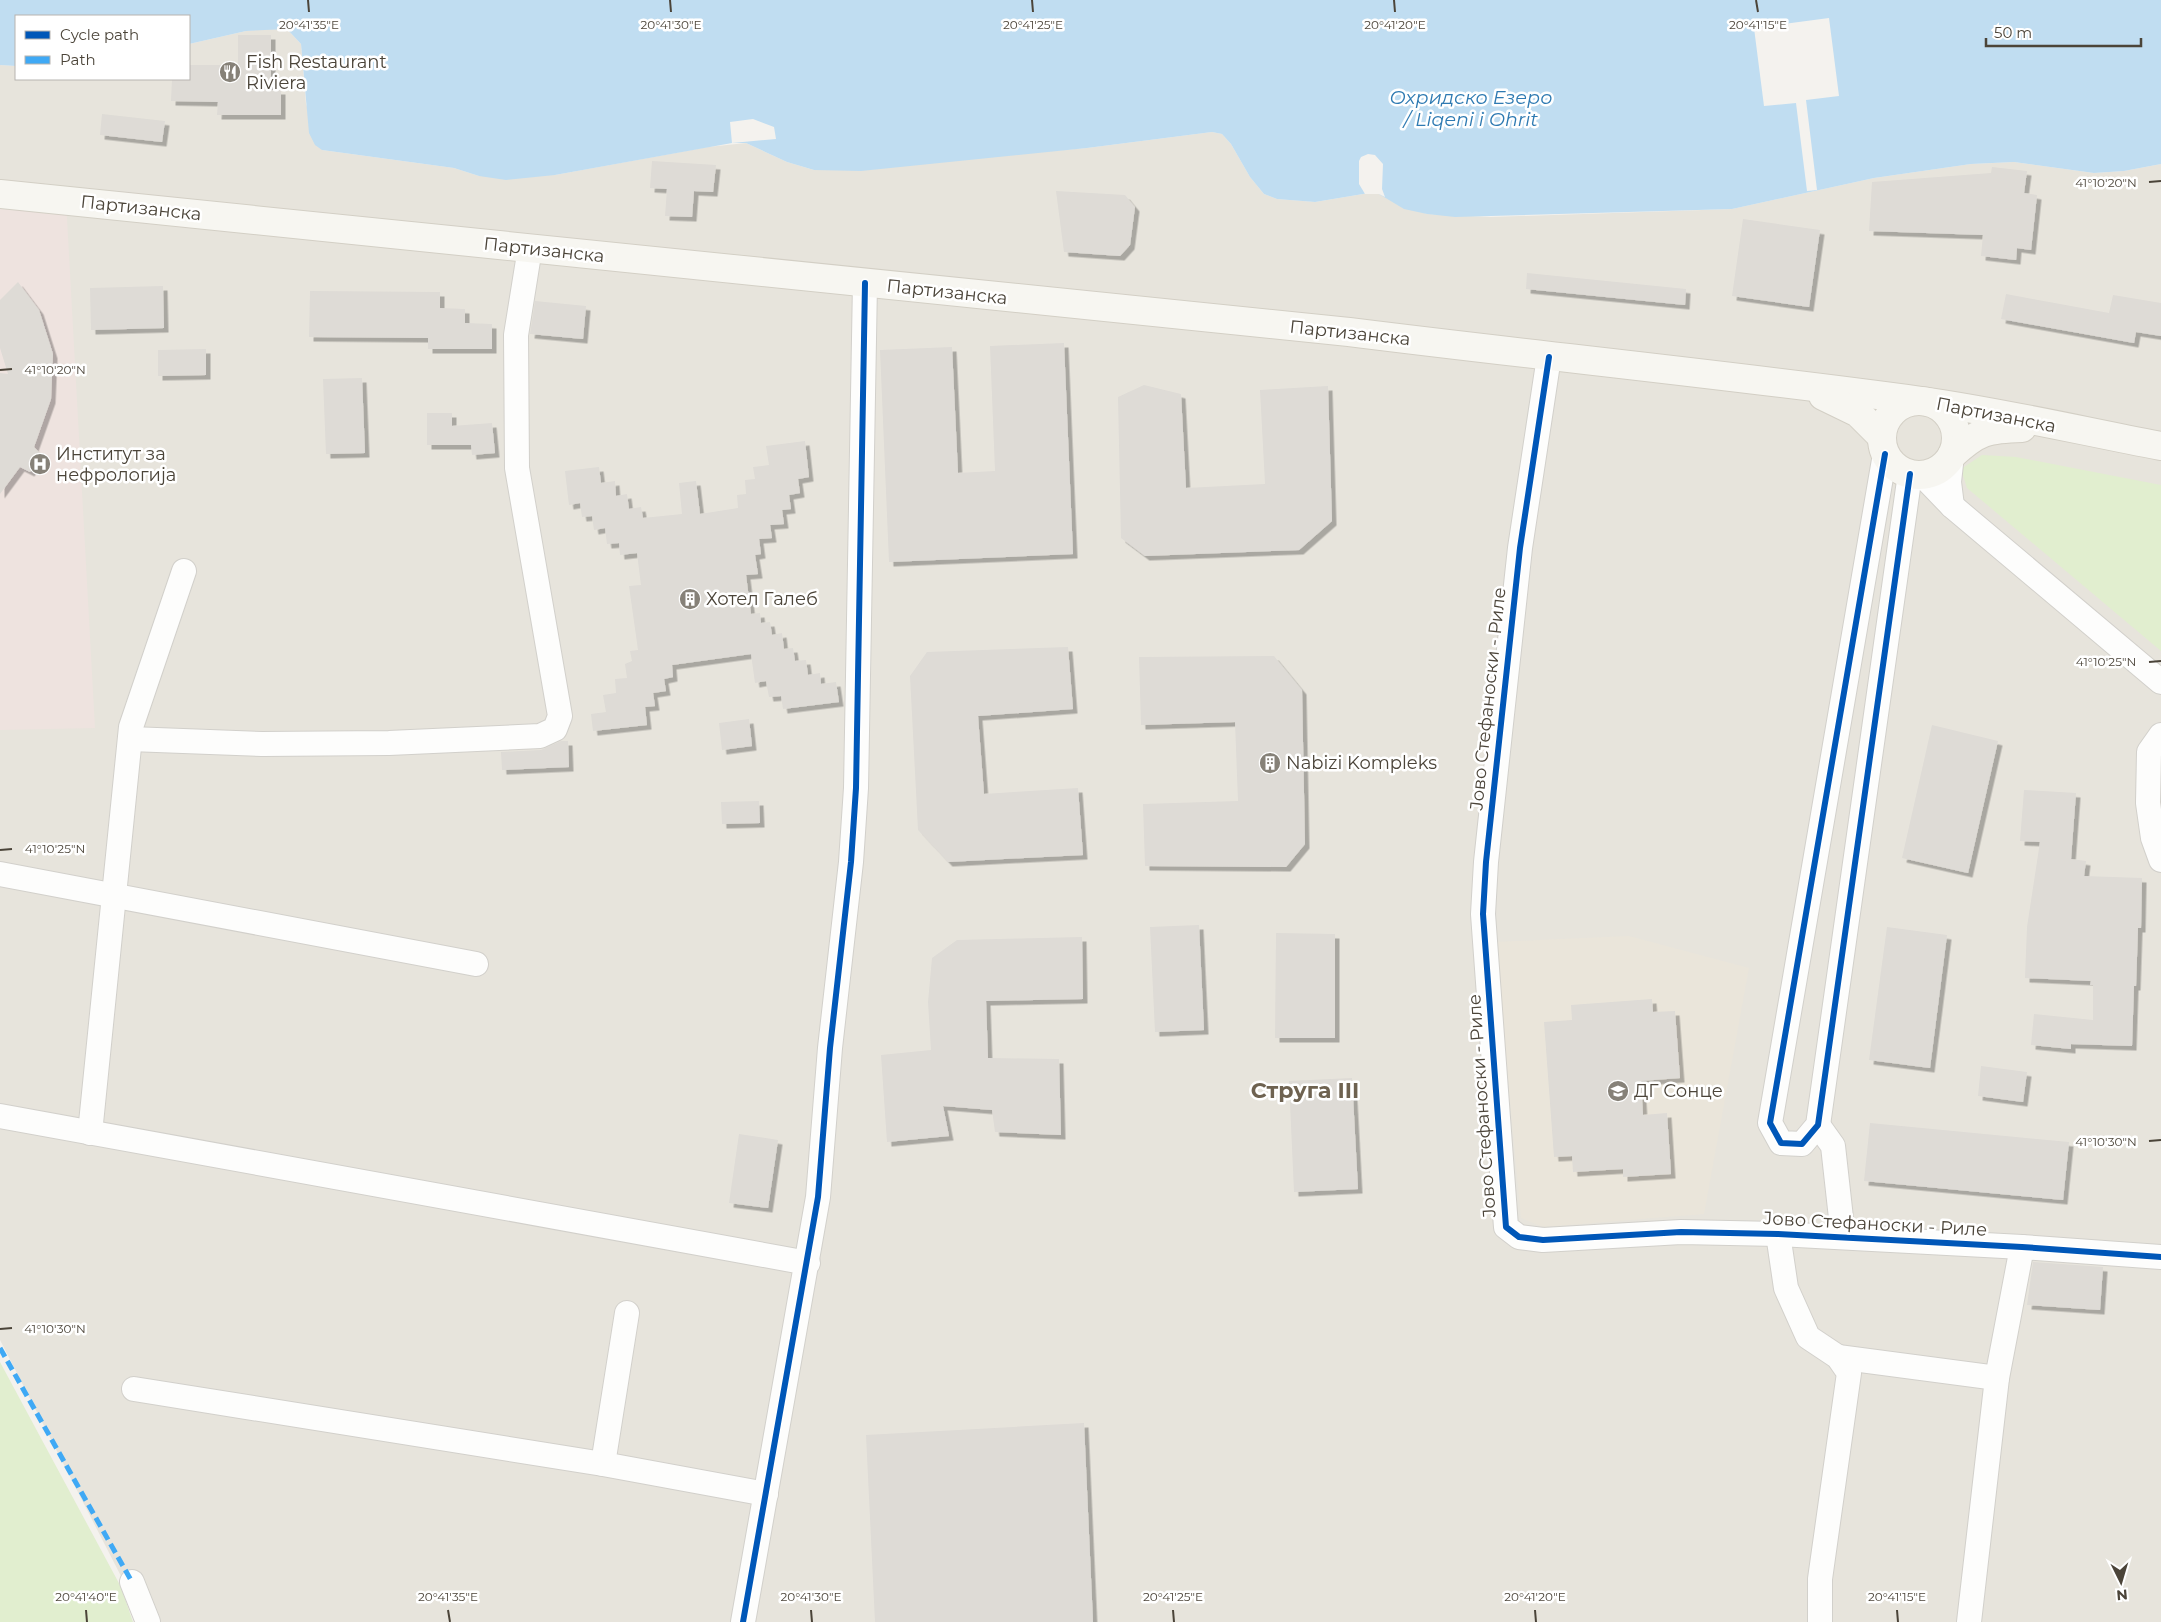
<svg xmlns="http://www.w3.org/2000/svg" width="2161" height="1622" viewBox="0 0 2161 1622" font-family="Montserrat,sans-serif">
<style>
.residential{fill:#e7e4dc}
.education{fill:#eae5da}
.medical{fill:#eee3df}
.green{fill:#e1eecf}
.water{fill:#c0ddf1}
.pier{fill:#f4f2ee}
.building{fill:#dedbd6;filter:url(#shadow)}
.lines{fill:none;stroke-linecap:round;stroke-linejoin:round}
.street-casing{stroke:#d2d0cb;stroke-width:26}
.secondary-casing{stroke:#d3cfc5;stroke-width:30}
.street{stroke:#fdfdfc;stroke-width:24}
.secondary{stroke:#f7f6f1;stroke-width:28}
.quiet{stroke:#3fa9f5;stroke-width:5;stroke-dasharray:10 5;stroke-linecap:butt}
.cycleway-casing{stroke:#fff;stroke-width:9}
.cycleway{stroke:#0057b8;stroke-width:6}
.ticks{fill:none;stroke:#4b4439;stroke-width:2}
.labels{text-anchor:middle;stroke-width:5;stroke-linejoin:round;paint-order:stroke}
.poi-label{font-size:18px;fill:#4b4439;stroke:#fff;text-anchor:start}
.street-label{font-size:18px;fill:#4b4439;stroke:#fff}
.water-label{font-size:19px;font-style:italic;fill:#2e7ab2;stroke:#fff}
.district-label{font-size:22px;font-weight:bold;fill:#6e6250;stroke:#fff}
.ticks-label{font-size:12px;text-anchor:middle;fill:#4b4439;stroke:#fff;stroke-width:5;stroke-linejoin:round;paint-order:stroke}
</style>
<defs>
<filter id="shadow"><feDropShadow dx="4.5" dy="4.5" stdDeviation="0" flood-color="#0004"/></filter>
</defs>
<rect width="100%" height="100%" fill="#f4f2ee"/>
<path class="residential" d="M 278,28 L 287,29 L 301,44 L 306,104 L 322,150 L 454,168 L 479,176 L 555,175 L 708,147 L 746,143 L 787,162 L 814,170 L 1087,148 L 1212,132 L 1222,134 L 1231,144 L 1250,177 L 1264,194 L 1277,199 L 1315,202 L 1369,193 L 1379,194 L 1427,214 L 1491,217 L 1732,209 L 1874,178 L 1971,164 L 2014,162 L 2094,173 L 2124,171 L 2161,164 L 2161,1622 L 140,1622 L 124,1582 L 0,1340 L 0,65 L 16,66 L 16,79 L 189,79 L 189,44 L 246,31 Z"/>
<path class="education" d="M 1629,936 L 1749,968 L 1704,1214 L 1543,1227 L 1521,1218 L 1495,942 Z"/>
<path class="medical" d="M 0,194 L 66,200 L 95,728 L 0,730 Z"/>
<g class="green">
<path d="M 1982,455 L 2016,457 L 2161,485 L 2161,651 L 1967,488 L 1961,469 Z"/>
<path d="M 0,1362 L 121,1587 L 133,1622 L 0,1622 Z"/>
</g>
<path class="water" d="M 0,0 L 2161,0 L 2161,164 L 2124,171 L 2094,173 L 2014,162 L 1971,164 L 1874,178 L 1732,209 L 1455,217 L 1427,214 L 1404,209 L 1379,194 L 1369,193 L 1315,202 L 1277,199 L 1264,194 L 1250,177 L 1231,144 L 1222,134 L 1212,132 L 1087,148 L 861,171 L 814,170 L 787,162 L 746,143 L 732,143 L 555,175 L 506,180 L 479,176 L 454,168 L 322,150 L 315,145 L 309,133 L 301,44 L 287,29 L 246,31 L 189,44 L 189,16 L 16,16 L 16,66 L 0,65 Z"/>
<g class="pier">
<path d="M 1829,18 L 1839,96 L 1806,100 L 1817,190 L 1807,191 L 1796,103 L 1764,106 L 1754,28 Z"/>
<path d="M 753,119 L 774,127 L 776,139 L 732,143 L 730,122 Z"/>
<path d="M 1368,154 L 1375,155 L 1383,164 L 1382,189 L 1385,197 L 1379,194 L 1365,194 L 1359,184 L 1359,161 L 1361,157 Z"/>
</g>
<g class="building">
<path d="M 238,35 L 271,35 L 271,90 L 281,90 L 281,115 L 217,115 L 218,102 L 171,101 L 172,79 L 189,79 L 189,65 L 238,65 Z"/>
<path d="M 102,114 L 165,121 L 162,142 L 100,135 Z"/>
<path d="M 652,161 L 716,165 L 713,192 L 694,191 L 692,217 L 665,216 L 667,189 L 650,188 Z"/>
<path d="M 1992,167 L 2027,171 L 2024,193 L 2037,195 L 2031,250 L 2017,248 L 2016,260 L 1981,256 L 1983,235 L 1869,231 L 1872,182 L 1991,173 Z"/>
<path d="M 1056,191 L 1125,195 L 1135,207 L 1130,245 L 1120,256 L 1064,252 Z"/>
<path d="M 1743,219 L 1820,230 L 1809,307 L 1732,296 Z"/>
<path d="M 1527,273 L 1686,289 L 1685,305 L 1526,289 Z"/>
<path d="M 18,282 L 39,310 L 53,354 L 51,399 L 34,447 L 41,454 L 30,472 L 20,467 L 0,494 L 0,373 L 8,374 L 0,348 L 0,300 Z"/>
<path d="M 163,286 L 164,328 L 91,330 L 90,288 Z"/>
<path d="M 310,291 L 440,292 L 440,308 L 465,309 L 465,323 L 492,324 L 492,349 L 428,349 L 428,338 L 309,337 Z"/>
<path d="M 2006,294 L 2109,313 L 2113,295 L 2161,303 L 2161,336 L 2136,332 L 2134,343 L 2001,319 Z"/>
<path d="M 535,301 L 586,306 L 583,339 L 530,334 Z"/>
<path d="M 1064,343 L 1073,554 L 889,562 L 880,350 L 952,347 L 958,473 L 995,471 L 990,346 Z"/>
<path d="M 206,349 L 206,375 L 158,376 L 158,350 Z"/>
<path d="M 362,378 L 365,453 L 326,454 L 323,379 Z"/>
<path d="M 1144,385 L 1181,394 L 1186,488 L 1265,484 L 1260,390 L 1328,386 L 1332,521 L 1299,550 L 1145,556 L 1121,538 L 1118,397 Z"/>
<path d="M 427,413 L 452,413 L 452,426 L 492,423 L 495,453 L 472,455 L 471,445 L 427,445 Z"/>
<path d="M 805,441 L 809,477 L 798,479 L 800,493 L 789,495 L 791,509 L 782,510 L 784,524 L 770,525 L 772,538 L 759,539 L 761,554 L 755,555 L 758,574 L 746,575 L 751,614 L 760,613 L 761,623 L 770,622 L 772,635 L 782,633 L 784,649 L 793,648 L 795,661 L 806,660 L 808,675 L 820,673 L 821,684 L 836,682 L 839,702 L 783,709 L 781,696 L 769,697 L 766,681 L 755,683 L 751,654 L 672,665 L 673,677 L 664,679 L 666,691 L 653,693 L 655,706 L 645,707 L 647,725 L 593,731 L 591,714 L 606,712 L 603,695 L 616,693 L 615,679 L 627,678 L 625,664 L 632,661 L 630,651 L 638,650 L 629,586 L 641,585 L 637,553 L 620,555 L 619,543 L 607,544 L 605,528 L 594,530 L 592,516 L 582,517 L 580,503 L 569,505 L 565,471 L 599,467 L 601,483 L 615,481 L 616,496 L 627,494 L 629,509 L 641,507 L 643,518 L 682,514 L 679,483 L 696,481 L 700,514 L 738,508 L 737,495 L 746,494 L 745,480 L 755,479 L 753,467 L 769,465 L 766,446 Z"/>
<path d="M 1068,647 L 1073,709 L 978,716 L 984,794 L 1078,788 L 1083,855 L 948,862 L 918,830 L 910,676 L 927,652 Z"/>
<path d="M 1274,656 L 1302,690 L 1305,844 L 1286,867 L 1145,866 L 1143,804 L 1238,801 L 1235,722 L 1141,725 L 1139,657 Z"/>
<path d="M 749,719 L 752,746 L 722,750 L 719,723 Z"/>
<path d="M 1932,725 L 1998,741 L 1968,873 L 1902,858 Z"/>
<path d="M 561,741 L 568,741 L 569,767 L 502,770 L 501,752 L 541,750 Z"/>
<path d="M 2024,790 L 2076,793 L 2071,859 L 2086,861 L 2084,876 L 2142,878 L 2141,928 L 2138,928 L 2136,986 L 2134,986 L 2132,1046 L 2071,1044 L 2071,1049 L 2031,1045 L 2034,1014 L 2093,1020 L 2093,985 L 2090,985 L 2091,981 L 2025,978 L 2027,927 L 2040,842 L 2020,841 Z"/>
<path d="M 759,801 L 760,823 L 722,824 L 721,802 Z"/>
<path d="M 1199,925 L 1204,1030 L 1155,1032 L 1150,927 Z"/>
<path d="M 1887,927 L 1947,935 L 1930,1068 L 1869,1060 Z"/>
<path d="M 1276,933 L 1335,934 L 1335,1038 L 1275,1038 Z"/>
<path d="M 1082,937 L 1083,999 L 986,1001 L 988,1058 L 1059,1059 L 1061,1135 L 995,1132 L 992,1110 L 943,1106 L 949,1136 L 887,1142 L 881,1055 L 931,1050 L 928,1002 L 932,958 L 957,940 Z"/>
<path d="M 1652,999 L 1653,1012 L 1675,1011 L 1680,1078 L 1641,1081 L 1643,1115 L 1667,1113 L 1671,1174 L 1623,1177 L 1623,1169 L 1573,1172 L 1572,1156 L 1554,1157 L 1544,1022 L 1572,1020 L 1571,1005 Z"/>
<path d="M 1981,1066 L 2027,1072 L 2023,1102 L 1978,1096 Z"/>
<path d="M 1352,1078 L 1358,1189 L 1294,1192 L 1289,1081 Z"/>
<path d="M 1870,1123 L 2069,1142 L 2063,1200 L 1864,1181 Z"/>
<path d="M 739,1134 L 778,1140 L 768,1208 L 729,1203 Z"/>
<path d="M 2033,1262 L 2103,1267 L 2100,1310 L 2027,1305 Z"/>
<path d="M 1084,1423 L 1093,1622 L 875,1622 L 866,1435 Z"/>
</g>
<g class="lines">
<g class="street-casing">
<g id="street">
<path d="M 1549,357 L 1520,548 L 1486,862 L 1483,914 L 1506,1227 L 1519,1237 L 1543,1240 L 1681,1232 L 1778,1234 L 2022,1247 L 2161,1257"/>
<path d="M 1885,454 L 1770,1123 L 1781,1143 L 1802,1144 L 1818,1125 L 1910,474"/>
<path d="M 1952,455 L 1949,482 L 1952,506"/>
<path d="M 1922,475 L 1952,506 L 2161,682"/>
<path d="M 2161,735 L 2149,752 L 2148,803 L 2153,838 L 2161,860"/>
<path d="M 130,739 L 262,744 L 389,743 L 540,736 L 555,729 L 560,716 L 517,468 L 516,335 L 530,248"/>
<path d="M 0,874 L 476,964"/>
<path d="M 0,1116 L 808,1263"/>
<path d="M 1818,1125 L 1833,1146 L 1843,1236"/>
<path d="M 90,1133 L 131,727 L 184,571"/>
<path d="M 1778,1234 L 1786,1288 L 1808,1337 L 1838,1357 L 1849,1373 L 1820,1579 L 1820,1622"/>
<path d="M 1838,1357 L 1997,1378"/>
<path d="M 134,1389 L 603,1464 L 766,1494"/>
<path d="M 603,1464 L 627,1313"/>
<path d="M 132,1582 L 148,1622"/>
<path d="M 743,1622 L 818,1197 L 830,1048 L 851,862 L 856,788 L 865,283"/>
<path d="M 1969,1622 L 1997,1378 L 2022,1247"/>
</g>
</g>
<g class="secondary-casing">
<g id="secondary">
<path d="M 0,194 L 1349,332 C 1540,356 1731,375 1922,401 C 2002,412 2082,431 2161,446"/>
<path d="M 1823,396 L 1858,413 L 1881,436"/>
<circle cx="1919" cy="438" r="37"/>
<path d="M 1952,455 C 1978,431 1987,429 2022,428"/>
</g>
</g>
<use href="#street" class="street"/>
<use href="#secondary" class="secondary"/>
<path class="quiet" d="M 0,1348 L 132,1582"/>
<g class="cycleway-casing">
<g id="cycleway">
<path d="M 1549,357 L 1520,548 L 1486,862 L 1483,914 L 1506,1227 L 1519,1237 L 1543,1240 L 1681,1232 L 1778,1234 L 2022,1247 L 2161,1257"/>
<path d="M 1885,454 L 1770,1123 L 1781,1143 L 1802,1144 L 1818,1125 L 1910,474"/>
<path d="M 743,1622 L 818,1197 L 830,1048 L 851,862 L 856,788 L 865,283"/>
</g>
</g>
<use href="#cycleway" class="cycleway"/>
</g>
<path class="ticks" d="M 308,0 L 309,12M 670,0 L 671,12M 1032,0 L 1033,12M 1394,0 L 1395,12M 1756,0 L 1758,12M 2149,182 L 2161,181M 0,370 L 12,369M 2149,662 L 2161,661M 0,850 L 12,849M 2149,1141 L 2161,1140M 0,1329 L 12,1328M 86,1610 L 87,1622M 448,1610 L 450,1622M 811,1610 L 812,1622M 1173,1610 L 1174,1622M 1535,1610 L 1536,1622M 1897,1610 L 1898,1622"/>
<defs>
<g id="restaurant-disc" transform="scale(1.125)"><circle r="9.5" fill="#868178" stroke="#fff"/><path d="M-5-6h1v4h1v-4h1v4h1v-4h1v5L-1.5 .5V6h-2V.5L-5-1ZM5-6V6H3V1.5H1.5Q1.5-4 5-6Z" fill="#fff"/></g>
<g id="hospital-disc" transform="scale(1.125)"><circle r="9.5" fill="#868178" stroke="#fff"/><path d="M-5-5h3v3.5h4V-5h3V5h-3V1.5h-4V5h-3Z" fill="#fff"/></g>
<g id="building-disc" transform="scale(1.125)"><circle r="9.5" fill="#868178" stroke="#fff"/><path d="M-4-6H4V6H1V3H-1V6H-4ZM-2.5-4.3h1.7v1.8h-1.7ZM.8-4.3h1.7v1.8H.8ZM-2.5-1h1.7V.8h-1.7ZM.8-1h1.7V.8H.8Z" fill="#fff"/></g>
<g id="school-disc" transform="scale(1.125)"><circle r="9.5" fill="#868178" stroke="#fff"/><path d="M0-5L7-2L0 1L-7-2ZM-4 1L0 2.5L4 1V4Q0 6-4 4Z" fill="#fff"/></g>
</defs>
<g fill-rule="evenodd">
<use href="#restaurant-disc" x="230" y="72"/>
<use href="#hospital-disc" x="40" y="464"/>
<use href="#building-disc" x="690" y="599"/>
<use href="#building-disc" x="1270" y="763"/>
<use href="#school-disc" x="1618" y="1091"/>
</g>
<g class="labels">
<g class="poi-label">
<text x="246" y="68">Fish Restaurant<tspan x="246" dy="21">Riviera</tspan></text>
<text x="56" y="460">Институт за<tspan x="56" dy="21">нефрологија</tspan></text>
<text x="706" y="605">Хотел Галеб</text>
<text x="1286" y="769">Nabizi Kompleks</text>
<text x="1634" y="1097">ДГ Сонце</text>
</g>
<g class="street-label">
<text transform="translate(141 208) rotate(6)" y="6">Партизанска</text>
<text transform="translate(544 250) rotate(6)" y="6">Партизанска</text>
<text transform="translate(947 292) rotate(6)" y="6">Партизанска</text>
<text transform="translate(1350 333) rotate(6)" y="6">Партизанска</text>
<text transform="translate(1996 415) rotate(11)" y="6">Партизанска</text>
<text transform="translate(1488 699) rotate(-84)" y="6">Јово Стефаноски - Риле</text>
<text transform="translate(1482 1106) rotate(-94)" y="6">Јово Стефаноски - Риле</text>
<text transform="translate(1875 1224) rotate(3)" y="6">Јово Стефаноски - Риле</text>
</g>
<g class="water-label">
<text x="1471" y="104">Охридско Езеро<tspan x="1471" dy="22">/ Liqeni i Ohrit</tspan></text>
</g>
<g class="district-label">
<text x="1305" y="1098">Струга III</text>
</g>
</g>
<g class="ticks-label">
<text x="309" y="29">20°41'35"E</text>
<text x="671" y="29">20°41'30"E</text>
<text x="1033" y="29">20°41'25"E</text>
<text x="1395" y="29">20°41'20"E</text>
<text x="1758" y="29">20°41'15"E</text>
<text x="2106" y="187">41°10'20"N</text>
<text x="55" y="374">41°10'20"N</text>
<text x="2106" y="666">41°10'25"N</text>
<text x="55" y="853">41°10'25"N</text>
<text x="2106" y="1146">41°10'30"N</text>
<text x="55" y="1333">41°10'30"N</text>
<text x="86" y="1601">20°41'40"E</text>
<text x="448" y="1601">20°41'35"E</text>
<text x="811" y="1601">20°41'30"E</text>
<text x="1173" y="1601">20°41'25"E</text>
<text x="1535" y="1601">20°41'20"E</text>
<text x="1897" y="1601">20°41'15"E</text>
</g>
<rect x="15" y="15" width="175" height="65" fill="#ffffff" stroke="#b7b4b0"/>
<rect x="25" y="31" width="25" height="8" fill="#0057b8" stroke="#b7b4b0"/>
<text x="60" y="40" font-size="15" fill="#4b4439">Cycle path</text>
<rect x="25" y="56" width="25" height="8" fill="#3fa9f5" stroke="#b7b4b0"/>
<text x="60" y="65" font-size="15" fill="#4b4439">Path</text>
<g transform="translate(2121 1582) rotate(175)" stroke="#ffffff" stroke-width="4" paint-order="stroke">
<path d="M0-4L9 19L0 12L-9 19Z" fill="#4b4439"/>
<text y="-8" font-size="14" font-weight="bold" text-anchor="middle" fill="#4b4439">N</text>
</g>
<path d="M1986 38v8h155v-8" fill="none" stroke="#4b4439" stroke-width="2.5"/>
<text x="1994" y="38" font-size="15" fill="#4b4439" stroke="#ffffff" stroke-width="4" paint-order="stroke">50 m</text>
</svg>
